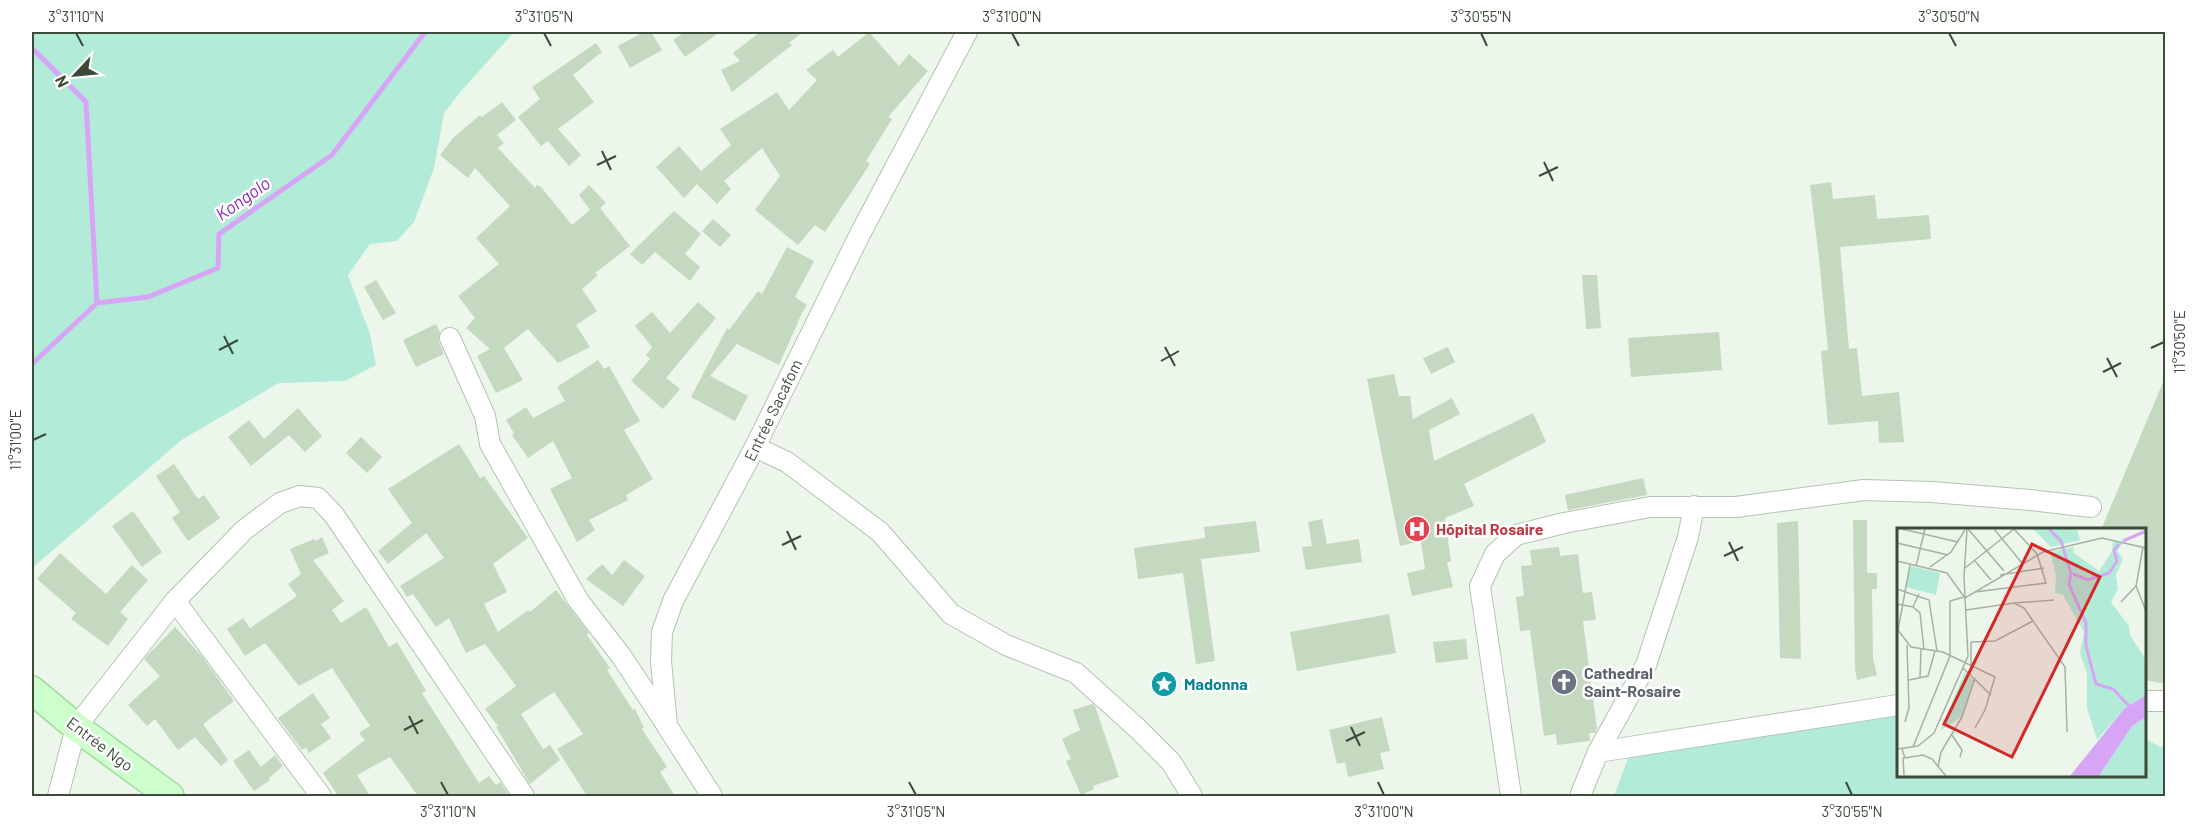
<svg xmlns="http://www.w3.org/2000/svg" width="2197" height="828" viewBox="0 0 2197 828" font-family="Barlow,sans-serif">
<style>
.green{fill:#b2ecd9}
.lines{fill:none;stroke-linecap:round;stroke-linejoin:round}
.stream{stroke:#d7a5f5;stroke-width:5}
.building{fill:#c4d9bf}
.street-casing{stroke:#b2c5b0;stroke-width:22}
.secondary-casing{stroke:#9edb9b;stroke-width:30}
.street{stroke:#fff;stroke-width:20}
.secondary{stroke:#cdffcc;stroke-width:27}
.ticks{fill:none;stroke:#3b4b38;stroke-width:2}
.labels{text-anchor:middle;stroke-width:5;stroke-linejoin:round;paint-order:stroke}
.street-label{font-size:16px;fill:#3b4b38;stroke:#fff}
.health-label{font-size:16px;font-weight:bold;fill:#be3a42;stroke:#fff;text-anchor:start}
.worship-label{font-size:16px;font-weight:bold;fill:#5b616d;stroke:#fff;text-anchor:start}
.culture-label{font-size:16px;font-weight:bold;fill:#0d838f;stroke:#fff;text-anchor:start}
.water-label{font-size:18px;font-style:italic;fill:#892abe;stroke:#fff}
.inset-river{fill:none;stroke:#d7a5f5;stroke-width:3}
.inset-road{fill:none;stroke:#a5b2a3;stroke-width:1.5}
.view{fill:#d62828;fill-opacity:0.15;stroke:#d62828;stroke-width:3}
.inset-edge{fill:none;stroke:#3b4b38;stroke-width:3}
.neatline{fill:none;stroke:#3b4b38;stroke-width:2}
.ticks-label{font-size:15px;text-anchor:middle;fill:#3b4b38}
</style>
<rect width="100%" height="100%" fill="#ecf6eb"/>
<g class="green">
<path d="M 32,32 L 514,32 L 462,90 L 444,113 L 434,168 L 414,222 L 397,241 L 370,244 L 348,275 L 370,334 L 376,365 L 345,381 L 279,383 L 183,439 L 32,568 Z"/>
<path d="M 1898,711 L 1898,776 L 2144,776 L 2145,739 L 2165,749 L 2165,796 L 1614,796 L 1635,739 Z"/>
</g>
<g class="lines">
<g class="stream">
<path d="M 32,48 L 86,102 L 97,303"/>
<path d="M 32,364 L 97,303 L 148,297 L 218,268 L 219,234 L 332,155 L 425,32"/>
</g>
</g>
<g class="building">
<path d="M 644,32 L 651,32 L 662,50 L 630,68 L 618,46 Z"/>
<path d="M 685,32 L 720,32 L 685,57 L 673,40 Z"/>
<path d="M 760,32 L 803,32 L 789,43 L 792,45 L 732,92 L 721,70 L 740,61 L 733,53 Z"/>
<path d="M 869,32 L 899,66 L 909,54 L 928,71 L 888,117 L 892,119 L 866,161 L 870,164 L 825,232 L 815,225 L 798,245 L 755,210 L 780,176 L 762,148 L 724,181 L 731,189 L 717,204 L 697,184 L 684,198 L 656,167 L 679,146 L 701,171 L 731,145 L 720,129 L 777,92 L 789,110 L 817,80 L 806,70 L 833,50 L 838,57 Z"/>
<path d="M 596,43 L 602,52 L 573,75 L 594,102 L 558,129 L 581,155 L 569,166 L 548,141 L 541,146 L 518,117 L 540,99 L 532,87 Z"/>
<path d="M 502,102 L 516,120 L 497,135 L 504,143 L 498,148 L 535,188 L 537,185 L 541,187 L 572,225 L 590,210 L 579,195 L 589,185 L 606,203 L 600,208 L 630,246 L 595,273 L 598,275 L 582,289 L 597,311 L 576,325 L 590,347 L 558,363 L 528,329 L 504,348 L 523,380 L 496,393 L 477,356 L 490,349 L 466,328 L 475,318 L 458,296 L 499,264 L 476,238 L 510,206 L 475,168 L 468,178 L 440,155 L 453,138 L 480,115 L 482,117 Z"/>
<path d="M 1831,182 L 1833,199 L 1875,195 L 1877,219 L 1929,215 L 1931,239 L 1840,247 L 1849,349 L 1857,348 L 1862,396 L 1899,392 L 1904,442 L 1879,443 L 1878,421 L 1828,425 L 1821,351 L 1828,350 L 1819,258 L 1810,185 Z"/>
<path d="M 674,211 L 701,234 L 685,254 L 700,267 L 690,281 L 655,252 L 642,265 L 630,254 Z"/>
<path d="M 713,219 L 731,235 L 720,247 L 702,231 Z"/>
<path d="M 787,247 L 814,261 L 795,297 L 807,305 L 802,313 L 779,365 L 737,344 L 710,376 L 748,396 L 735,421 L 691,397 L 727,328 L 729,330 L 758,291 L 762,294 Z"/>
<path d="M 1582,275 L 1597,275 L 1601,328 L 1586,329 Z"/>
<path d="M 376,280 L 396,313 L 383,320 L 364,287 Z"/>
<path d="M 698,302 L 716,318 L 666,378 L 680,389 L 663,409 L 631,381 L 650,359 L 646,355 L 652,347 L 635,326 L 652,312 L 670,333 Z"/>
<path d="M 436,324 L 440,332 L 439,342 L 444,354 L 416,367 L 403,340 Z"/>
<path d="M 1719,332 L 1722,370 L 1631,377 L 1628,338 Z"/>
<path d="M 1448,347 L 1455,362 L 1431,374 L 1423,358 Z"/>
<path d="M 598,360 L 604,369 L 609,366 L 640,421 L 624,430 L 653,479 L 626,495 L 628,500 L 589,520 L 595,530 L 577,542 L 550,489 L 572,478 L 553,441 L 528,458 L 512,435 L 514,433 L 506,420 L 526,407 L 533,418 L 565,401 L 557,387 Z"/>
<path d="M 1394,374 L 1399,396 L 1410,396 L 1413,419 L 1452,398 L 1460,414 L 1429,430 L 1434,461 L 1533,413 L 1546,442 L 1464,484 L 1474,506 L 1445,518 L 1451,562 L 1447,562 L 1453,587 L 1412,596 L 1407,573 L 1425,569 L 1421,541 L 1400,546 L 1367,379 Z"/>
<path d="M 2166,375 L 2166,684 L 2145,680 L 2145,530 L 2101,530 Z"/>
<path d="M 298,408 L 322,436 L 305,452 L 289,435 L 251,466 L 228,437 L 249,420 L 264,439 Z"/>
<path d="M 361,437 L 382,457 L 367,473 L 346,453 Z"/>
<path d="M 459,444 L 480,478 L 484,476 L 528,538 L 493,564 L 507,592 L 484,604 L 498,632 L 528,610 L 530,612 L 556,590 L 589,633 L 587,635 L 610,668 L 607,670 L 633,710 L 635,709 L 644,728 L 642,729 L 667,767 L 660,772 L 675,796 L 587,796 L 557,749 L 583,734 L 554,692 L 521,714 L 543,749 L 550,745 L 560,760 L 530,784 L 496,727 L 498,726 L 485,709 L 516,686 L 485,644 L 466,653 L 449,618 L 436,627 L 413,594 L 407,597 L 400,586 L 444,558 L 426,533 L 388,564 L 378,551 L 412,523 L 388,489 Z"/>
<path d="M 174,464 L 198,499 L 204,495 L 220,518 L 188,541 L 172,518 L 180,512 L 156,476 Z"/>
<path d="M 1643,478 L 1647,495 L 1568,510 L 1565,495 Z"/>
<path d="M 133,511 L 162,552 L 142,567 L 112,526 Z"/>
<path d="M 1322,519 L 1327,544 L 1359,539 L 1362,562 L 1306,570 L 1302,547 L 1312,546 L 1308,522 Z"/>
<path d="M 1853,520 L 1867,520 L 1867,573 L 1877,573 L 1877,589 L 1872,589 L 1873,658 L 1877,675 L 1857,680 L 1855,669 Z"/>
<path d="M 1256,521 L 1260,552 L 1201,559 L 1215,661 L 1196,664 L 1183,573 L 1138,579 L 1134,548 L 1205,538 L 1204,527 Z"/>
<path d="M 1798,521 L 1801,659 L 1780,658 L 1777,523 Z"/>
<path d="M 322,537 L 329,553 L 313,560 L 344,601 L 332,610 L 341,623 L 366,607 L 389,647 L 397,642 L 426,691 L 422,693 L 479,783 L 489,776 L 496,785 L 500,782 L 510,796 L 418,796 L 390,757 L 357,775 L 370,796 L 338,796 L 323,773 L 365,740 L 359,733 L 370,726 L 332,668 L 299,686 L 265,643 L 245,656 L 227,629 L 243,618 L 250,628 L 297,596 L 288,584 L 301,574 L 290,549 L 314,539 L 316,541 Z"/>
<path d="M 1559,547 L 1560,556 L 1578,554 L 1583,593 L 1592,592 L 1596,620 L 1583,621 L 1597,729 L 1595,733 L 1589,733 L 1590,741 L 1557,745 L 1556,734 L 1544,736 L 1530,630 L 1520,631 L 1516,597 L 1524,596 L 1521,566 L 1532,565 L 1530,550 Z"/>
<path d="M 60,553 L 106,594 L 132,565 L 148,580 L 120,612 L 128,619 L 108,646 L 71,619 L 76,613 L 37,579 Z"/>
<path d="M 624,560 L 645,576 L 623,606 L 586,579 L 602,564 L 612,575 Z"/>
<path d="M 1389,614 L 1396,653 L 1297,671 L 1290,632 Z"/>
<path d="M 175,627 L 201,655 L 234,701 L 203,724 L 228,760 L 221,766 L 195,737 L 178,750 L 155,719 L 147,726 L 128,705 L 160,676 L 144,659 Z"/>
<path d="M 1466,639 L 1468,659 L 1436,663 L 1433,642 Z"/>
<path d="M 313,693 L 330,718 L 321,724 L 331,738 L 309,753 L 306,747 L 302,750 L 278,718 Z"/>
<path d="M 1092,704 L 1095,706 L 1119,777 L 1093,786 L 1094,789 L 1081,795 L 1066,761 L 1071,759 L 1062,739 L 1080,730 L 1073,710 Z"/>
<path d="M 1382,717 L 1390,751 L 1380,753 L 1384,769 L 1348,777 L 1345,762 L 1337,764 L 1329,730 Z"/>
<path d="M 249,750 L 261,767 L 275,755 L 283,766 L 269,778 L 270,780 L 254,791 L 233,761 Z"/>
</g>
<g class="lines">
<g class="street-casing">
<g id="street">
<path d="M 450,338 L 485,416 L 490,444 L 578,600 L 622,657 L 666,724"/>
<path d="M 755,447 L 787,462 L 880,532 L 951,614 L 1006,645 L 1076,673 L 1137,728 L 1171,762 L 1192,796"/>
<path d="M 175,601 L 321,796"/>
<path d="M 2144,701 L 2166,701"/>
<path d="M 1598,752 L 1898,705"/>
<path d="M 58,796 L 76,727 L 175,601 L 244,530 L 280,503 L 300,496 L 318,498 L 334,515 L 524,796"/>
<path d="M 712,796 L 667,726 L 661,661 L 662,632 L 673,601 L 755,447 L 860,234 L 967,32"/>
<path d="M 1511,796 L 1480,586 L 1495,554 L 1516,535 L 1564,523 L 1650,507 L 1736,507 L 1864,490 L 1932,492 L 2030,500 L 2091,507"/>
<path d="M 1580,796 L 1598,752 L 1646,665 L 1688,537 L 1694,506"/>
</g>
</g>
<g class="secondary-casing">
<path id="secondary" d="M 32,690 L 76,727 L 170,796"/>
</g>
<use href="#street" class="street"/>
<use href="#secondary" class="secondary"/>
</g>
<path class="ticks" d="M 76,33 L 83,46M 544,33 L 551,46M 1012,33 L 1019,46M 1481,33 L 1487,46M 1949,33 L 1956,46M 602,151 L 611,170M 1544,162 L 1553,181M 597,165 L 616,156M 1539,176 L 1558,167M 224,336 L 233,354M 1165,347 L 1175,366M 2151,348 L 2164,342M 219,350 L 238,340M 2107,358 L 2117,377M 1161,361 L 1179,351M 2103,372 L 2121,363M 33,440 L 46,434M 787,531 L 796,550M 1729,542 L 1738,561M 782,545 L 801,536M 1724,556 L 1743,547M 409,716 L 418,734M 1351,727 L 1360,746M 404,730 L 423,720M 1346,741 L 1365,732M 441,782 L 448,795M 909,782 L 916,795M 1378,782 L 1384,795M 1846,782 L 1852,795"/>
<defs>
<g id="hospital-disc" transform="scale(1.35)"><circle r="9.5" fill="#e0444e" stroke="#fff"/><path d="M-5-5h3v3.5h4V-5h3V5h-3V1.5h-4V5h-3Z" fill="#fff"/></g>
<g id="church-disc" transform="scale(1.35)"><circle r="9.5" fill="#6b7280" stroke="#fff"/><path d="M-1.2-6h2.4v3.5h3.3v2.4h-3.3V6h-2.4V-.1h-3.3v-2.4h3.3Z" fill="#fff"/></g>
<g id="sight-disc" transform="scale(1.35)"><circle r="9.5" fill="#0f9aa8" stroke="#fff"/><path d="M0-6L1.8-2.2L6-1.7L2.9 1.2L3.7 5.4L0 3.3L-3.7 5.4L-2.9 1.2L-6-1.7L-1.8-2.2Z" fill="#fff"/></g>
</defs>
<g fill-rule="evenodd">
<use href="#hospital-disc" x="1417" y="529"/>
<use href="#church-disc" x="1564" y="682"/>
<use href="#sight-disc" x="1164" y="684"/>
</g>
<g class="labels">
<g class="street-label">
<text transform="translate(773 410) rotate(-64)" y="6">Entrée Sacafom</text>
<text transform="translate(100 744) rotate(37)" y="6">Entrée Ngo</text>
</g>
<g class="health-label">
<text x="1436" y="535">Hôpital Rosaire</text>
</g>
<g class="worship-label">
<text x="1584" y="679">Cathedral<tspan x="1584" dy="18">Saint-Rosaire</tspan></text>
</g>
<g class="culture-label">
<text x="1184" y="690">Madonna</text>
</g>
<g class="water-label">
<text transform="translate(243 199) rotate(-35)" y="6">Kongolo</text>
</g>
</g>
<g transform="translate(1897 528)">
<rect width="249" height="249" fill="#ecf6eb"/>
<path d="M 136,1 L 180,1 L 183,12 L 154,19 ZM 216,13 L 226,15 L 220,23 L 226,31 L 219,47 L 221,61 L 214,74 L 232,98 L 233,107 L 249,132 L 249,167 L 227,181 L 200,212 L 190,180 L 190,146 L 183,125 L 187,104 L 166,67 L 158,65 L 159,47 L 153,24 L 176,19 L 177,25 L 202,43 L 215,23 ZM 14,38 L 43,45 L 39,67 L 9,59 ZM 68,144 L 77,153 L 64,189 L 43,203 ZM 249,189 L 249,248 L 202,248 L 235,198 Z" fill="#b2ecd9"/>
<path d="M 249,167 L 249,189 L 235,198 L 202,248 L 173,248 L 227,181 Z" fill="#d7a5f5"/>
<path class="inset-river" d="M 152,1 L 164,13 L 174,45 L 172,56 L 189,95 L 189,118 L 199,156 L 216,161 L 233,179M 226,13 L 249,3M 176,46 L 191,52 L 212,45 L 220,33 L 217,22 L 222,16"/>
<path class="inset-road" d="M 5,1 L 61,14M 71,1 L 107,43M 97,1 L 125,35M 0,15 L 51,27M 246,19 L 239,58 L 249,83M 0,33 L 50,45 L 68,70 L 146,24 L 205,10 L 249,20M 78,33 L 94,52M 19,38 L 28,1M 33,39 L 54,24 L 68,2M 68,40 L 117,1M 103,47 L 147,40M 0,61 L 32,72 L 40,123M 78,64 L 149,55 L 140,26 L 117,1M 224,74 L 239,58M 117,75 L 157,72M 0,76 L 16,79 L 22,66M 16,79 L 23,85 L 27,122M 69,82 L 117,75 L 127,80 L 168,139 L 170,204M 0,101 L 14,119 L 46,124 L 98,149 L 88,182 L 78,200M 1,102 L 13,37M 74,114 L 98,113 L 136,93M 74,114 L 74,139M 66,140 L 94,167M 23,150 L 24,121M 12,152 L 31,148 L 38,123M 8,194 L 12,180 L 10,117M 55,207 L 65,222 L 63,229M 16,219 L 53,128 L 53,73 L 67,69M 0,221 L 21,218 L 37,205 L 71,128 L 67,49 L 70,1M 5,221 L 8,230 L 26,227 L 35,231 L 49,248M 6,229 L 7,247M 41,239 L 44,224 L 65,189 L 78,150"/>
<path class="view" d="M 135,16 L 203,49 L 115,229 L 47,196 Z"/>
<rect width="249" height="249" class="inset-edge"/>
</g>
<rect width="2197" height="828" fill="none" stroke="#ffffff" stroke-width="66"/>
<g transform="translate(75 75) rotate(244)" stroke="#ffffff" stroke-width="4.5" paint-order="stroke">
<path d="M0-4.5L10 22L0 15L-10 22Z" fill="#3b4b38"/>
<text y="-9" font-size="16" font-weight="bold" text-anchor="middle" fill="#3b4b38">N</text>
</g>
<rect x="33" y="33" width="2131" height="762" class="neatline"/>
<g class="ticks-label">
<text x="76" y="22">3°31'10"N</text>
<text x="544" y="22">3°31'05"N</text>
<text x="1012" y="22">3°31'00"N</text>
<text x="1481" y="22">3°30'55"N</text>
<text x="1949" y="22">3°30'50"N</text>
<text transform="translate(2180 342) rotate(-90)" y="5">11°30'50"E</text>
<text transform="translate(16 440) rotate(-90)" y="5">11°31'00"E</text>
<text x="448" y="817">3°31'10"N</text>
<text x="916" y="817">3°31'05"N</text>
<text x="1384" y="817">3°31'00"N</text>
<text x="1852" y="817">3°30'55"N</text>
</g>
</svg>
